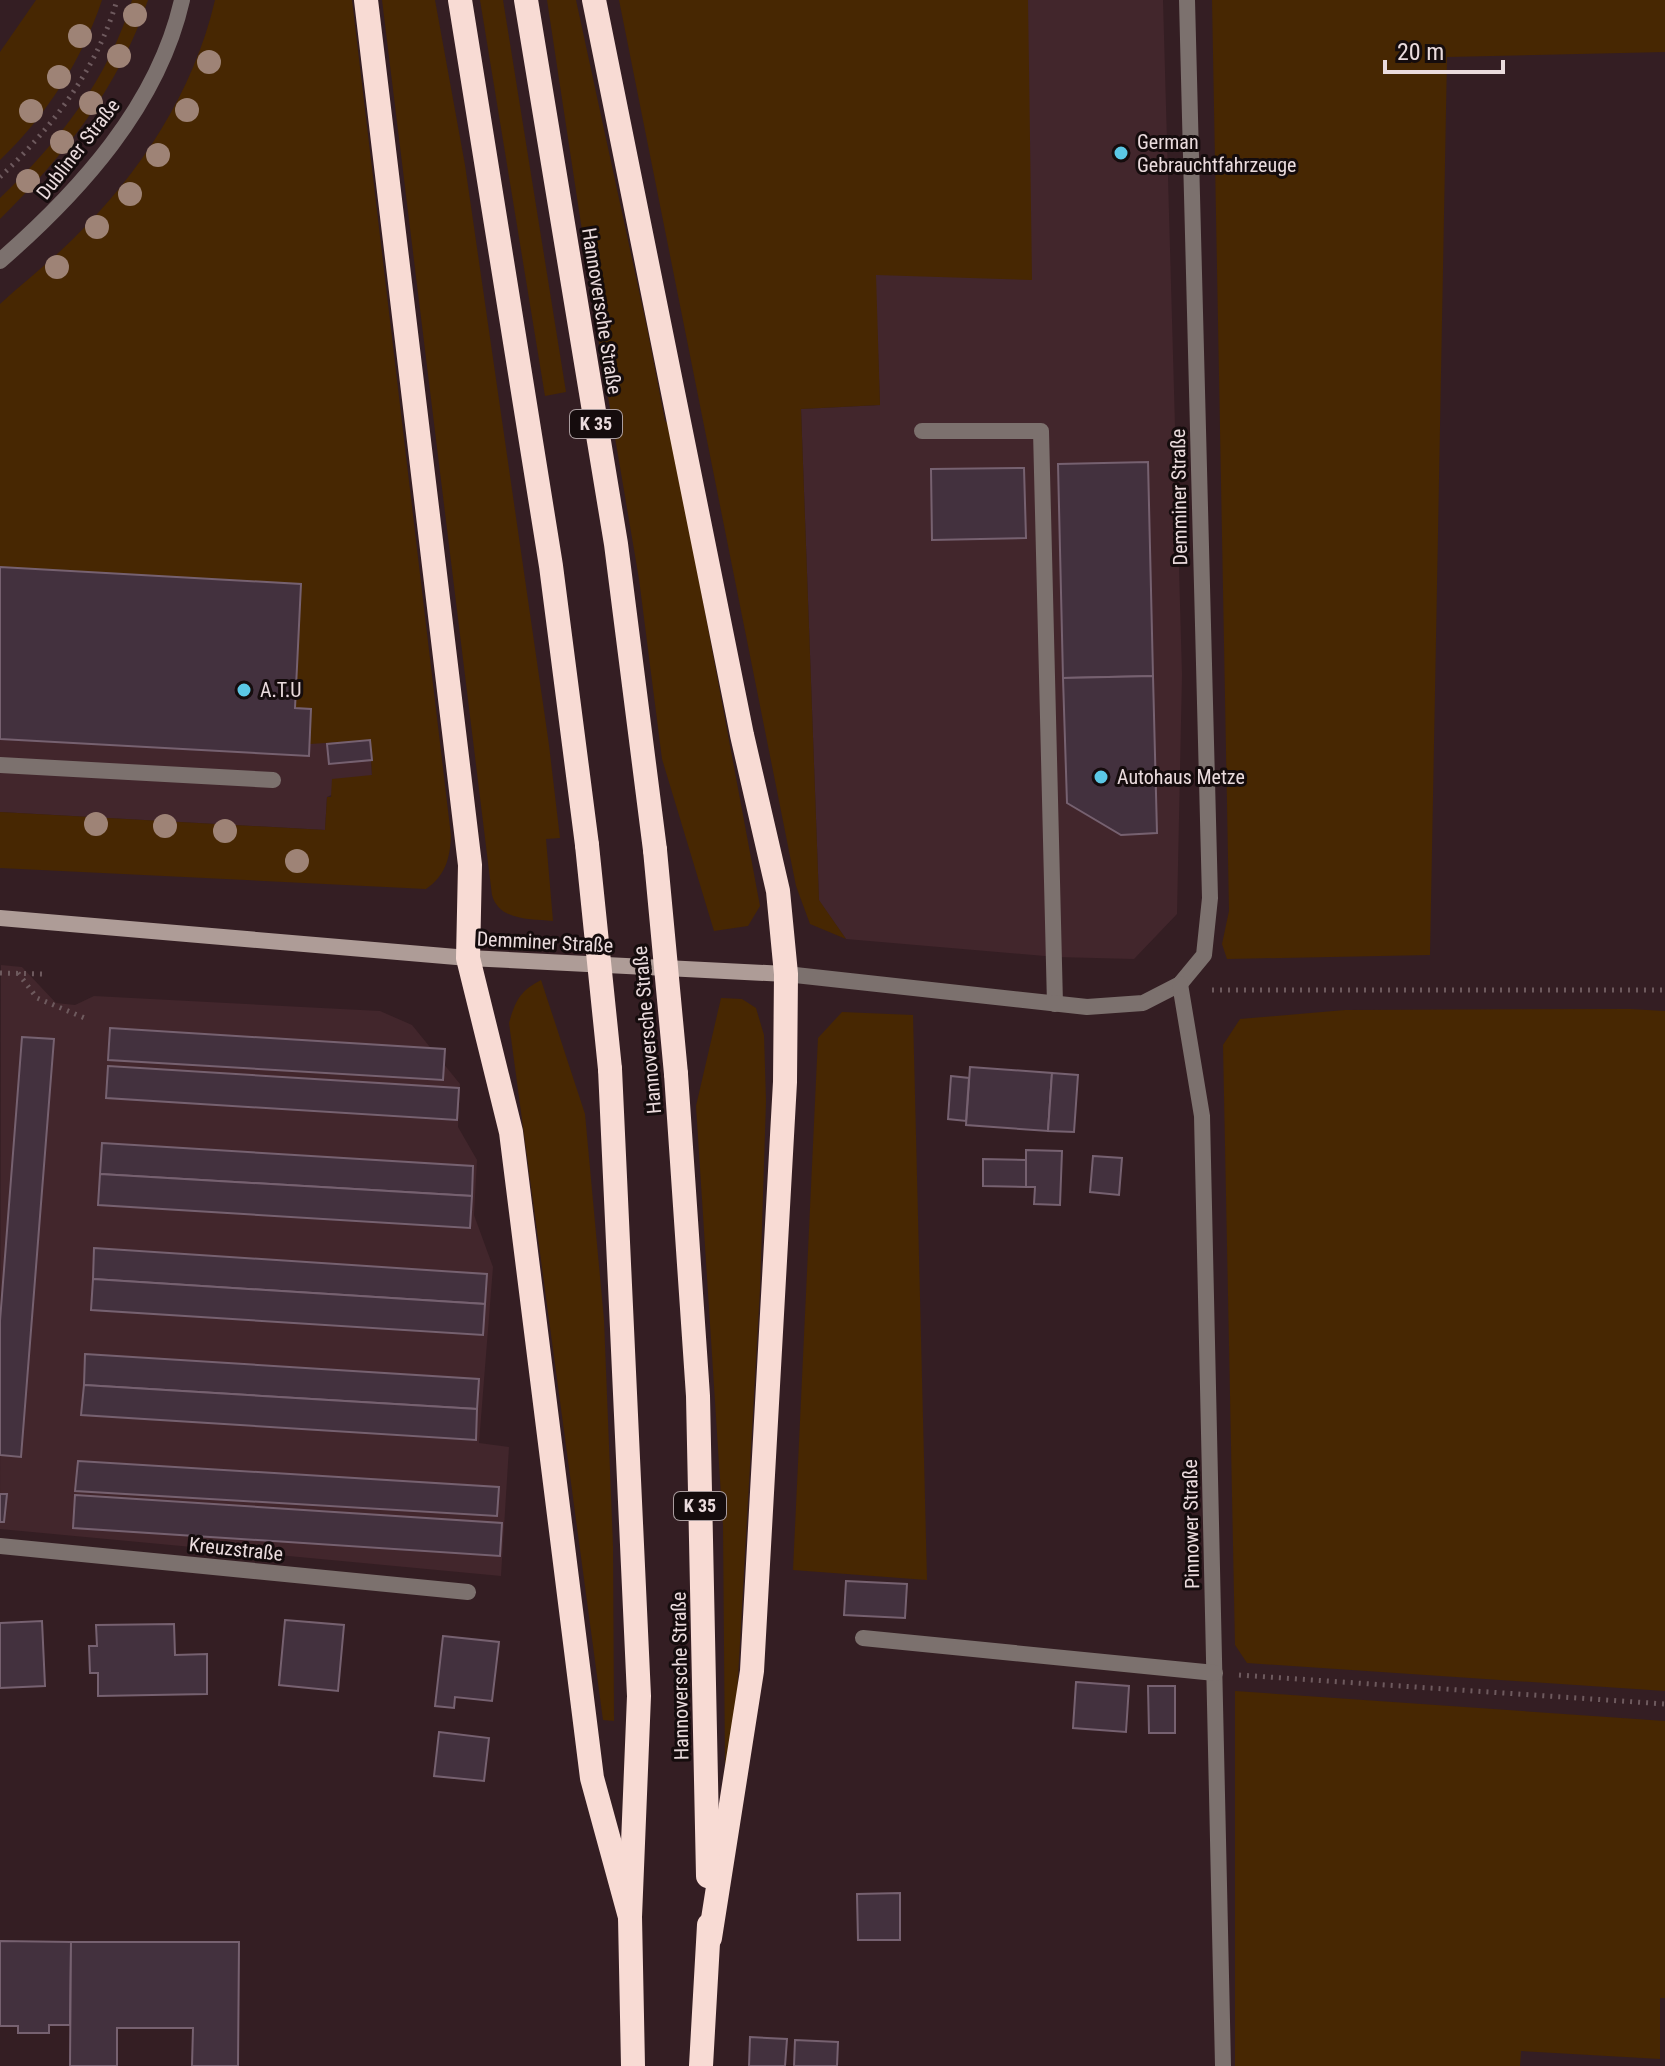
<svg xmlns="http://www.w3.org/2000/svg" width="1665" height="2066" viewBox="0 0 1665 2066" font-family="'Roboto Condensed',sans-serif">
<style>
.built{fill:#42262c}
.green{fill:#472702}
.building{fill:#43313e;stroke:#766170;stroke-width:2}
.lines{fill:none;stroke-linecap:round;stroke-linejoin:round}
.path{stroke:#6e5a5e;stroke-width:5;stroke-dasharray:2 6;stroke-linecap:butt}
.lane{stroke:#7c716e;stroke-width:16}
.street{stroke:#7c716e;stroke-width:16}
.secondary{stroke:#ae9c97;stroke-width:16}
.highway{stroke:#f8dbd4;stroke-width:24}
.highway-bridge{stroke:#f8dbd4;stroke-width:24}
.tree{fill:#9e8376}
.poi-dot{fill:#5bc8e6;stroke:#150c0d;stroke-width:3}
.labels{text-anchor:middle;stroke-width:6;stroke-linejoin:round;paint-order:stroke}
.shield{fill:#150c0d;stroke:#aa9d9f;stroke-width:2}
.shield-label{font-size:18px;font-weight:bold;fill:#eadbdd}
.poi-label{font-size:20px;fill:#eadbdd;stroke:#150c0d;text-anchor:start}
.street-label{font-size:20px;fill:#eadbdd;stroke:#150c0d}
</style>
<rect width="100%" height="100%" fill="#341e23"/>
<g class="built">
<path d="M 1027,0 L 1163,0 L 1182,675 L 1177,914 L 1134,959 L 1056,957 L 846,939 L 819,901 L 801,409 L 880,405 L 875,275 Z"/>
<path d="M 0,567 L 301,584 L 295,707 L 311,709 L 327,744 L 370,740 L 372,776 L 327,797 L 325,830 L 0,812 Z"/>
<path d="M 1,965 L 22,967 L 56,1003 L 75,1005 L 94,996 L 380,1011 L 412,1025 L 460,1084 L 458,1127 L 477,1160 L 474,1215 L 493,1267 L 479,1443 L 509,1447 L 501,1576 L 0,1529 Z"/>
</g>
<g class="green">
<path d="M 36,0 L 102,0 C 82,60 46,116 0,160 L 0,52 Z"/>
<path d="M 132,0 L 148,0 C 119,87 65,155 0,219 L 0,198 C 58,143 109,78 132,0 Z"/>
<path d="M 215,0 L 352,0 L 451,836 C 450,859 445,876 426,889 L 0,868 L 0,812 L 325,830 L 327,797 L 331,797 L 332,779 L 372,775 L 370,740 L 310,744 L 311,709 L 295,708 L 301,584 L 0,567 L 0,304 C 24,282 50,262 73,239 C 140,174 194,91 215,0 Z"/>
<path d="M 382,0 L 435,0 L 465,165 L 549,745 L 560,838 L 546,839 L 553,921 C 531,919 499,921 492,895 Z"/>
<path d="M 480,0 L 503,0 L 566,392 L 545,396 Z"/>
<path d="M 547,0 L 576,0 L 647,328 L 665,421 L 670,425 L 760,906 L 748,926 L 714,931 L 662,759 L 639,579 L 600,349 Z"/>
<path d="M 619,0 L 1028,0 L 1032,280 L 876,275 L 880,405 L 801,409 L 819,900 L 846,939 L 810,924 L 796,886 Z"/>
<path d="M 1212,0 L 1665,0 L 1665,52 L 1447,57 L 1430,955 L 1227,959 L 1222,944 L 1229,911 Z"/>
<path d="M 541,980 L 585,1114 L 604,1320 L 613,1546 L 614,1721 L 603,1720 L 509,1023 C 515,1001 520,991 541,980 Z"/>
<path d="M 721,998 L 742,999 L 756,1008 L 764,1035 L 766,1101 L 760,1289 L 733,1766 L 725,1764 L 723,1526 L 696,1106 Z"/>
<path d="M 1630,1009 L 1665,1011 L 1665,1691 L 1247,1663 L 1235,1645 L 1223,1045 L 1240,1019 L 1345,1010 Z"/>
<path d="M 842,1012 L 913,1015 L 927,1580 L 793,1570 L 818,1038 Z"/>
<path d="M 1235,1691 L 1665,1721 L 1665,1998 L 1660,1998 L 1660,2059 L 1521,2051 L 1520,2066 L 1235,2066 Z"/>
</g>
<g class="building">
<path d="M 1148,462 L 1153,676 L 1063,678 L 1058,464 Z"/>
<path d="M 1024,468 L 1026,538 L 932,540 L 931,469 Z"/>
<path d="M 0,567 L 301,584 L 295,708 L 311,709 L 309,756 L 0,739 Z"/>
<path d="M 1153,676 L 1157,833 L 1121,835 L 1067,803 L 1063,678 Z"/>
<path d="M 370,740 L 372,760 L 329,764 L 327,744 Z"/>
<path d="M 110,1028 L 445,1049 L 443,1080 L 108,1060 Z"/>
<path d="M 22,1037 L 54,1039 L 21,1457 L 0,1455 L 0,1321 Z"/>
<path d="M 108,1066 L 459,1088 L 457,1120 L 106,1098 Z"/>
<path d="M 970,1067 L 1052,1073 L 1048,1131 L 966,1125 Z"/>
<path d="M 1052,1073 L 1078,1075 L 1074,1132 L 1048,1131 Z"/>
<path d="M 951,1076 L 969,1078 L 966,1121 L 948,1119 Z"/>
<path d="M 102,1143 L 473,1166 L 472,1196 L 100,1174 Z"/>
<path d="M 1026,1150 L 1062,1151 L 1060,1205 L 1034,1204 L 1035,1187 L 1026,1187 Z"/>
<path d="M 1093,1156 L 1122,1158 L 1119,1195 L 1090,1192 Z"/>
<path d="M 983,1159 L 1026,1160 L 1026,1187 L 983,1186 Z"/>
<path d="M 100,1174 L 472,1196 L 470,1228 L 98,1205 Z"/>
<path d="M 94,1248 L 487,1274 L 485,1304 L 93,1279 Z"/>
<path d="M 93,1279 L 485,1304 L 483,1335 L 91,1310 Z"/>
<path d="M 85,1354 L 479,1379 L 477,1409 L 84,1385 Z"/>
<path d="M 84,1385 L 477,1409 L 476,1440 L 81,1415 Z"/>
<path d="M 78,1461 L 499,1487 L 497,1516 L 75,1491 Z"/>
<path d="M 0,1494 L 7,1494 L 4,1522 L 0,1522 Z"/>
<path d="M 75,1495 L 502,1523 L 500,1556 L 73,1528 Z"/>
<path d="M 846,1581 L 907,1584 L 905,1618 L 844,1615 Z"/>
<path d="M 285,1620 L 344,1625 L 338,1691 L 279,1685 Z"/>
<path d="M 42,1621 L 45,1686 L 0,1688 L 0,1623 Z"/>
<path d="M 174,1624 L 175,1655 L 207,1654 L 207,1694 L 98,1696 L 98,1673 L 90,1673 L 89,1646 L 97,1646 L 96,1625 Z"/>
<path d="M 443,1636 L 499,1642 L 492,1701 L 455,1697 L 454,1708 L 435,1706 Z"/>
<path d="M 1076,1682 L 1129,1686 L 1126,1732 L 1073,1728 Z"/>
<path d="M 1148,1686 L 1175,1686 L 1175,1733 L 1149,1733 Z"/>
<path d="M 439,1732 L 489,1738 L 484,1781 L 434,1776 Z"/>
<path d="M 900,1893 L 900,1940 L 858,1940 L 857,1894 Z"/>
<path d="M 0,1941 L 71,1942 L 70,2025 L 49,2025 L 49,2033 L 18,2033 L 18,2026 L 0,2026 Z"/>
<path d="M 71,1942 L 239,1942 L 238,2066 L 192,2066 L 193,2028 L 117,2028 L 117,2066 L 70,2066 Z"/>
<path d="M 750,2037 L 787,2039 L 785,2066 L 749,2066 Z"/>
<path d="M 795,2040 L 838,2042 L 837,2066 L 794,2066 Z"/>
</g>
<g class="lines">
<g class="path">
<path d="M 0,177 C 52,128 97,69 117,0"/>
<path d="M 0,973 L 43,974"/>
<path d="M 18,973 L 37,998 L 87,1019"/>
<path d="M 1212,990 L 1665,990"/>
<path d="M 1239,1675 L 1665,1704"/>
</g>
<g class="lane">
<path d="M 922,431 L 1041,431 L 1055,1004"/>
<path d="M 0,765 L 273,780"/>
</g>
<g class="street">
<path d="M 0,261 C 79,192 158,106 182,0"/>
<path d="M 786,974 L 1087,1007 L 1143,1003 L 1180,984 L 1204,955 L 1210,898 L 1187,0"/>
<path d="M 1180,984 L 1202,1116 L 1223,2066"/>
<path d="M 0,1546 L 468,1592"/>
<path d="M 863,1638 L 1215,1673"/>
</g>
<path class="secondary" d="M 0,918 L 468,958 L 786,974"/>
<g class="highway">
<path d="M 366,0 L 470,865 L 468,958 L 511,1132 L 592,1778 L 630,1917"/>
<path d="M 460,0 L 551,566 L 587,845"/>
<path d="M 526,0 L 616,544 L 655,850"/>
<path d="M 594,0 L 742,735 L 778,891 L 786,974 L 785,1082 L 752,1671 L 710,1938"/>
<path d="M 610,1069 L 639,1696 L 630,1917 L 633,2066"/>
<path d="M 676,1074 L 698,1396 L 708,1876"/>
<path d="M 701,2066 L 709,1925"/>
</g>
<g class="highway-bridge">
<path d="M 587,845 L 610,1069"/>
<path d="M 655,850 L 676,1074"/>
</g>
</g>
<g class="tree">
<circle cx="135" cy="15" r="12"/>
<circle cx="80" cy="36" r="12"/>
<circle cx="119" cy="56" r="12"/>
<circle cx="209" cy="62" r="12"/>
<circle cx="59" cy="77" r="12"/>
<circle cx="91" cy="103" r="12"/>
<circle cx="187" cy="110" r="12"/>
<circle cx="31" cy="111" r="12"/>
<circle cx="62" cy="142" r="12"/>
<circle cx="158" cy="155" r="12"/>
<circle cx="28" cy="181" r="12"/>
<circle cx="130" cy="194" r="12"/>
<circle cx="97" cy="227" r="12"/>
<circle cx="57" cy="267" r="12"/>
<circle cx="96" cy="824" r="12"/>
<circle cx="165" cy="826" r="12"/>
<circle cx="225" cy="831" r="12"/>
<circle cx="297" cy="861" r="12"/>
</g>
<g class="poi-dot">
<circle cx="1121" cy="153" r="8"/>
<circle cx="244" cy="690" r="8"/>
<circle cx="1101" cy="777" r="8"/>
</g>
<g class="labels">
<g class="shield">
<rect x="570" y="410" width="52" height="28" rx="6"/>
<rect x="674" y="1492" width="52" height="28" rx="6"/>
</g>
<g class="shield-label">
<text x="596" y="430">K 35</text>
<text x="700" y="1512">K 35</text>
</g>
<g class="poi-label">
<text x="1137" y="149">German<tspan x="1137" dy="23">Gebrauchtfahrzeuge</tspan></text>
<text x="260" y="697">A.T.U</text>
<text x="1117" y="784">Autohaus Metze</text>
</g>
<g class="street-label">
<text transform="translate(78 149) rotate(-52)" y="7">Dubliner Straße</text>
<text transform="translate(602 311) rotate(81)" y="7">Hannoversche Straße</text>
<text transform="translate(1179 497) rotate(-91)" y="7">Demminer Straße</text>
<text transform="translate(545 942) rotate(3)" y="7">Demminer Straße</text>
<text transform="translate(647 1030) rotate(-95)" y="7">Hannoversche Straße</text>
<text transform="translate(1191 1524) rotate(-91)" y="7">Pinnower Straße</text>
<text transform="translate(236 1549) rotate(6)" y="7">Kreuzstraße</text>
<text transform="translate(680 1676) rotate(-91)" y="7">Hannoversche Straße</text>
</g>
</g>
<path d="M1385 60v12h118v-12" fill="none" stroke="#eadbdd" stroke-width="4"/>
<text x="1397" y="60" font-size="24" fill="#eadbdd" stroke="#150c0d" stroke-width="6" paint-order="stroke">20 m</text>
</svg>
